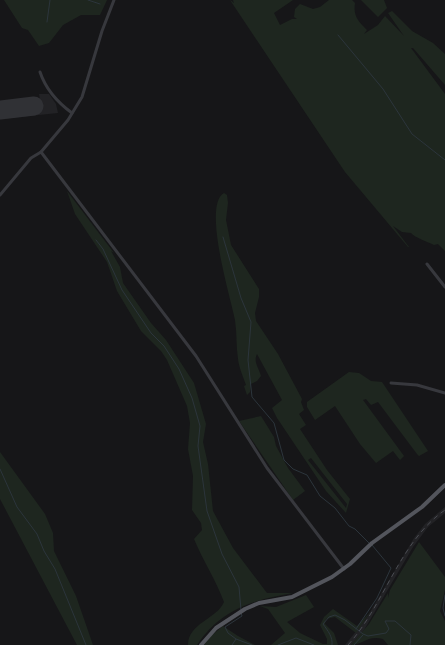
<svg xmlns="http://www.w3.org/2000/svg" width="445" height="645" viewBox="0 0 445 645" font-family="'Exo 2',sans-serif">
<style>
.built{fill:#222225}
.green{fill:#1e261f;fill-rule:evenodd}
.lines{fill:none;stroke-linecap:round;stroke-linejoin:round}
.stream{stroke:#2c353c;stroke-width:1}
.runway{stroke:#303135;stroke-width:19}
.minor{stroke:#37383d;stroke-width:3}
.major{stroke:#53555c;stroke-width:4}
.rail{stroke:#4a4c52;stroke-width:1;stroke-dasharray:5 4;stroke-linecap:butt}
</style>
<rect width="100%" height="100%" fill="#161618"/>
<g class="built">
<path d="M 39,94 L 49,94 L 56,104 L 58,113 L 0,119 L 0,104 L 40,100 Z"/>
<path d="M 445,507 L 445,513 L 428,527 L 413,547 L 364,630 L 351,645 L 345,645 L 366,619 L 414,538 L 425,524 Z"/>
</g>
<g class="green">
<path d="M 4,0 L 107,0 L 100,15 L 81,15 L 63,25 L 49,43 L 39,46 L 28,30 L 22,28 Z"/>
<path d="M 230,0 L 234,3 L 233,0 L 293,0 L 274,13 L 280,25 L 292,19 L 297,19 L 294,17 L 295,9 L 300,4 L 313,9 L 320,7 L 329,0 L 352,0 L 355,3 C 353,16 358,21 367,30 L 364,34 L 378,25 L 385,16 L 404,36 L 388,13 L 392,11 L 412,31 L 433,43 L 445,54 L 445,85 L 413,48 L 411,48 L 445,94 L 445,251 L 438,244 L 434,245 C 428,242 414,237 411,233 L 402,232 L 393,226 L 409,247 L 408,247 L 345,172 Z"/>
<path d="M 361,0 L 384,0 L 387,8 L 378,17 Z"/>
<path d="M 67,191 L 114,253 L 111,251 L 120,267 L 123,283 L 151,323 L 166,340 L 194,383 L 206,424 L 203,442 L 208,464 L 213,511 L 233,548 L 267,593 L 293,593 C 253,600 221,609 197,645 L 188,645 C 188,623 217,619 224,602 C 216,580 203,561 194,539 L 202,530 L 201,523 L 192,510 L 193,476 L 188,449 L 190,423 L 187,406 L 167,360 L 161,351 L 141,331 L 117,291 L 107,262 L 75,214 Z"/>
<path d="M 224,193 L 227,195 L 228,203 L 226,220 L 231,245 L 259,289 L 259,297 L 255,313 L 256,321 L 278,354 L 302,399 L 301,402 L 304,410 L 299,414 L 306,425 L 300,429 L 327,470 L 350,499 L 346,513 L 326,491 L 277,418 L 272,408 L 282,400 L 257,354 C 253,362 259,368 261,376 L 257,381 L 251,384 L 250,392 L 247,395 L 244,386 L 246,385 C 243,376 239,368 238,359 C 236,346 237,333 235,320 C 231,299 202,205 224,193 ZM 311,458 L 347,504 L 346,508 L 308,460 Z"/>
<path d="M 349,372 L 359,373 L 371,381 L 382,382 L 428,451 L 419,456 L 417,454 L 378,402 L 371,405 L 366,399 L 363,400 L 404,456 L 400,460 L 393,451 L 376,463 L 360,444 L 335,406 L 315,420 L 307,407 L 307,402 Z"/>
<path d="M 261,416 L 274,437 L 276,446 L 288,468 L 305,491 L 293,500 L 239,421 Z"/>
<path d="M 0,452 L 45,514 L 53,533 L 54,551 L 76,596 L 93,645 L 77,645 L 0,499 Z"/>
<path d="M 419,542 L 445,577 L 445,590 L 440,611 L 445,621 L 445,645 L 388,645 L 383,639 C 367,635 363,645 351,645 L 369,624 L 388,593 L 388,598 L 390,590 Z"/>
<path d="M 306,595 L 314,607 L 287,622 L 300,633 L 323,644 L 327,644 L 327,639 L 320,625 L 324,617 L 333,609 L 357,626 L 371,611 L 356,633 L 335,617 L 326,619 L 325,624 L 334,633 L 338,645 L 271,645 L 285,633 L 268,609 L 260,606 L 276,607 Z"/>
<path d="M 223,626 L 238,636 L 255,645 L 204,645 L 211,636 Z"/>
</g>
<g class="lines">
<g class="stream">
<path d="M 88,0 L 100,4"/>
<path d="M 47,22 L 50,0"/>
<path d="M 338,35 L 383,89 L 412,134 L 445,160"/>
<path d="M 223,237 L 241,298 L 251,322 L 248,360 L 252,397 L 274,423 L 284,460 L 293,469 L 307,475 L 320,496 L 335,508 L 349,526 L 355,529 L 369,543"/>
<path d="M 96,240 L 103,249 L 122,290 L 151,333 L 164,346 L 179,369 L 192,398 L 200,426 L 198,446 L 207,511 L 222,554 L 239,587 L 241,610"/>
<path d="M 0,469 L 17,507 L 37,534 L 44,551 L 55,569 L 86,645"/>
<path d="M 445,595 L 443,608 L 445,616"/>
<path d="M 356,629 L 377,598 L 391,568 L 372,545"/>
<path d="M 236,639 L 228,633 L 225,627 L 242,616 L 241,613"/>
<path d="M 232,645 L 236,639 L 252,645"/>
<path d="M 278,645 L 296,638 L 314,645"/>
<path d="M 332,645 C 333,637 328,631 323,624 L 329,617 L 335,615 L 345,620 L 363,634 L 368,636 L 386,633 L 389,629 L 385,621 L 395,621 L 411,635 L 410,645"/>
<path d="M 354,645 L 363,635"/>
</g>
<path class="runway" d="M 0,110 L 34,106"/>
<g class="minor">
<path d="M 40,72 C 46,90 57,102 72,113"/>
<path d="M 41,152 L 68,120 L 82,97 L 102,31 L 114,0"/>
<path d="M 0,195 L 31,158 L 41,152 L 196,356 L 267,468 L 344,569"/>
<path d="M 427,264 L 445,287"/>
<path d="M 391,383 L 417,385 L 445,393"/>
</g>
<path class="major" d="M 201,645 L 216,628 L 245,609 L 259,603 L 292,597 L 332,577 L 350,564 L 372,543 L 422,507 L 445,485"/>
<path class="rail" d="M 348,645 C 385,604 399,542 445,510"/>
</g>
</svg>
